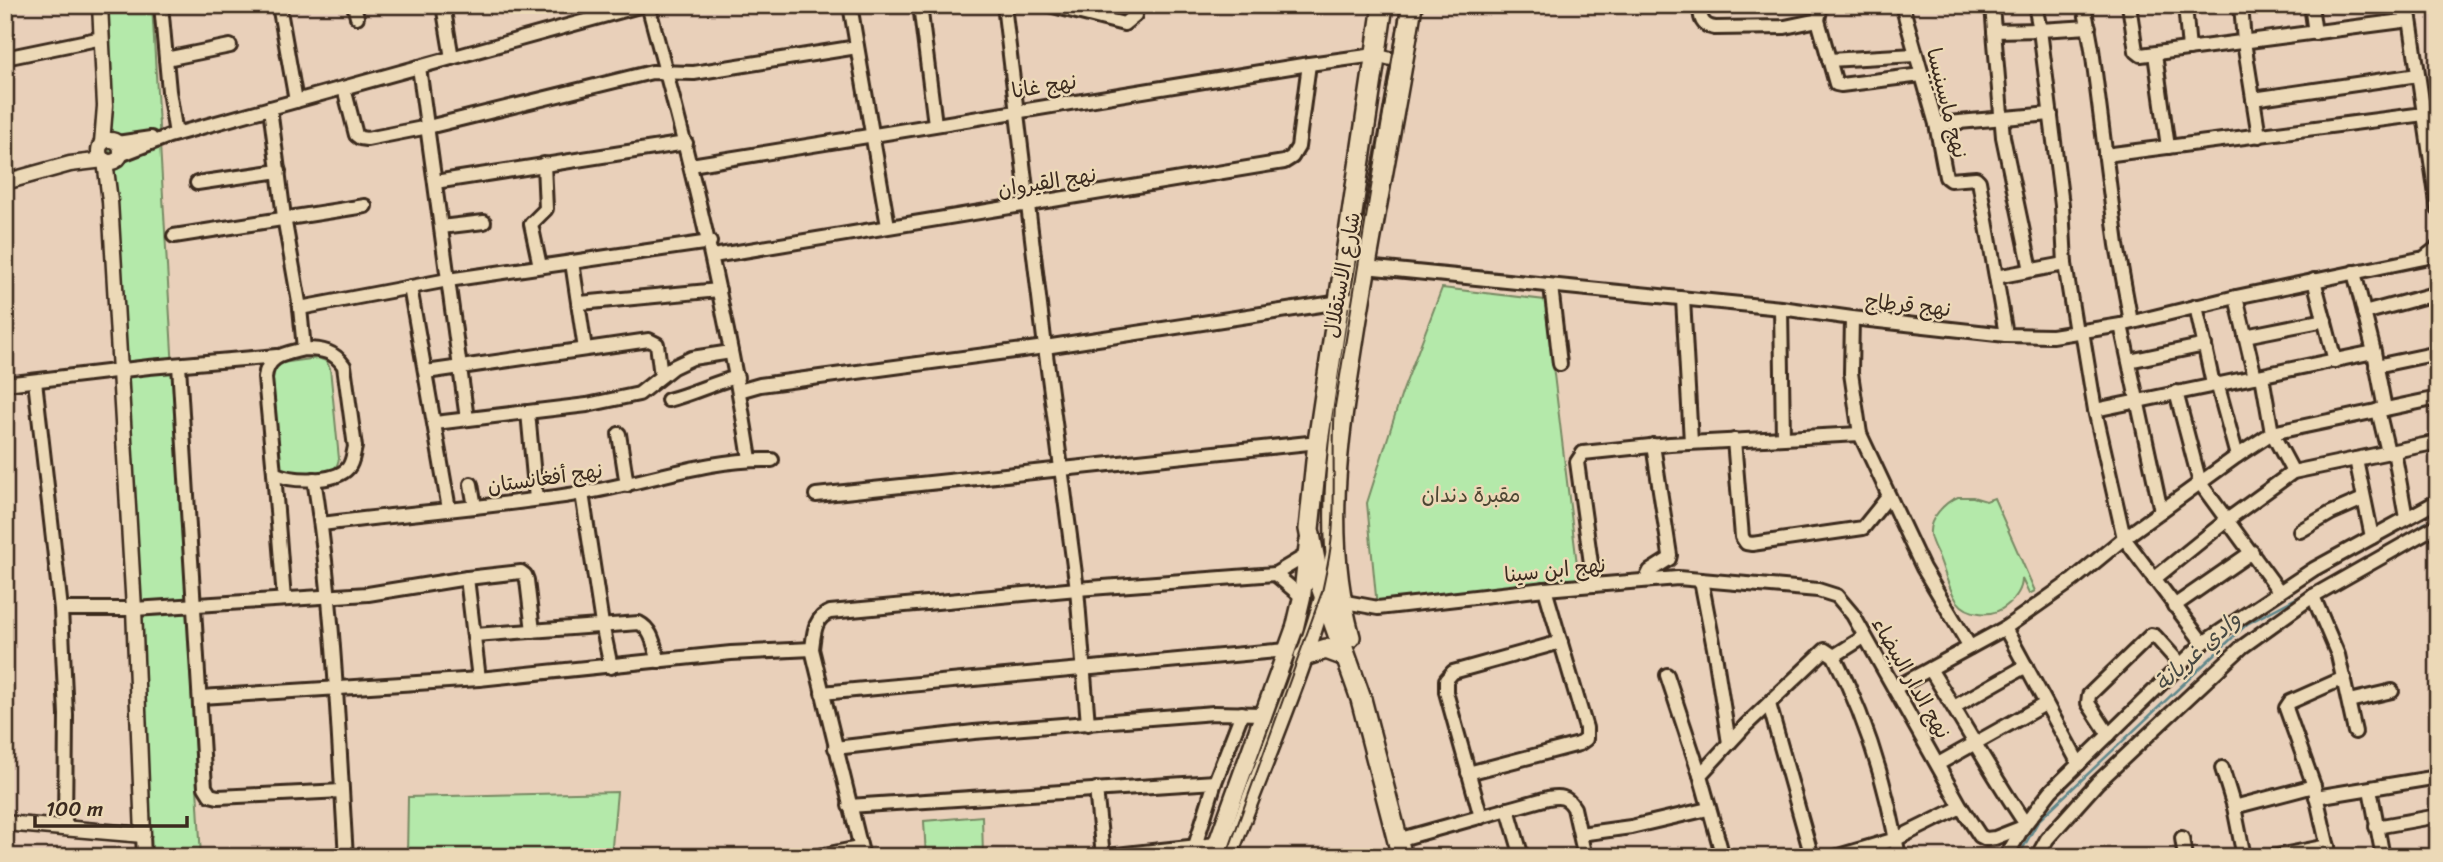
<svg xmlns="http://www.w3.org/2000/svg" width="2443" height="862" viewBox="0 0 2443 862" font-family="Sriracha,'Playpen Sans Arabic',sans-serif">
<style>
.green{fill:#b4e9aa;stroke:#788a64;stroke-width:2}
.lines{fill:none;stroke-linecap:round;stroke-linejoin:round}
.stream{stroke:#60888c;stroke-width:2.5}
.minor-casing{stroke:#3b2a1e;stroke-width:18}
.tertiary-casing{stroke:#3b2a1e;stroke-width:19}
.secondary-casing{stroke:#3b2a1e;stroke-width:21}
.trunk-casing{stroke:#3b2a1e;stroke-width:24}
.minor{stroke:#ecd9b7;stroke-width:12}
.tertiary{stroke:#ecd9b7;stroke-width:14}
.secondary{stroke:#ecd9b7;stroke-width:16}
.trunk{stroke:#ecd9b7;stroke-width:19}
.tram{stroke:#3b2a1e;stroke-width:2}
.labels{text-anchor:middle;stroke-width:5;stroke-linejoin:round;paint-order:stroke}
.street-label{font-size:21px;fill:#3b2a1e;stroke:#ecd9b7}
.park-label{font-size:21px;fill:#4d4733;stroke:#ecd9b7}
.water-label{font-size:23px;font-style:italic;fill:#474943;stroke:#ecd9b7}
</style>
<rect width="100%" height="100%" fill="#e9d0ba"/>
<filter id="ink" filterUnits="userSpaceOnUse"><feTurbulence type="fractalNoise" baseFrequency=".0143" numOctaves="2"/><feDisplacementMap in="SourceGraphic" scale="14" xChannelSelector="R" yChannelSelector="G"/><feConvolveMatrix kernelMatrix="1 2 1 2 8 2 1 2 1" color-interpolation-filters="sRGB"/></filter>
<g filter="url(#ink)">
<g class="green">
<path d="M 102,5 L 152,5 L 201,857 L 147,857 Z"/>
<path d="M 1442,288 L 1545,300 L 1579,581 L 1377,607 L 1367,503 L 1402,393 Z"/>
<path d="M 318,358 L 326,361 L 330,368 L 339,459 C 337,465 338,465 333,469 C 325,475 288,476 280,471 L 267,377 L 274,364 Z"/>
<path d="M 1958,497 L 1973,497 L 1986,501 L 1994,498 L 2035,591 L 2029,594 L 2022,579 C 2022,590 2015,599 2006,606 C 1993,617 1968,616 1957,601 C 1949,590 1945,573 1940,560 C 1937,552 1931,543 1930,535 C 1928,519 1945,502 1958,497 Z"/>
<path d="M 617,792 L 611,857 L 407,857 L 408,797 Z"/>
<path d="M 982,816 L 983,857 L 926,857 L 924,821 Z"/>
</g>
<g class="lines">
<g class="stream">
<path d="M 2415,5 L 2431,121"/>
<path d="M 2413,533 L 2423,524 L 2438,518"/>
<path d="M 2018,857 L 2039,820 L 2247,624 L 2319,586"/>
</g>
<g class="minor-casing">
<g id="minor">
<path d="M 161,5 L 169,91 L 176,134"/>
<path d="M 279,5 L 296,101"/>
<path d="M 354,5 L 357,17"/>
<path d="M 443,5 L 452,58"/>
<path d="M 648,5 C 689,155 726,305 750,459"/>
<path d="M 850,5 L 888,226"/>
<path d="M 920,5 L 935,124"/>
<path d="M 1004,5 L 1045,347 L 1077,589 L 1088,724"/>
<path d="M 1049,5 L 1124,24 L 1135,15 L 1137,5"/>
<path d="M 1701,5 C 1699,18 1702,26 1715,28 L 1785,27 L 1818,20 L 1821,5"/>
<path d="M 1902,5 L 1936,124 L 1946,177 L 1950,180 L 1976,178 L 1979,181 L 1996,277 L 2065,264"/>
<path d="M 1992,5 L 1994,31 L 2040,30 L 2062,205 L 2065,264 L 2076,332"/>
<path d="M 2035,5 L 2040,30 L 2089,27"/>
<path d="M 2084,5 L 2092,49 L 2117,245 L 2131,322"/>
<path d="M 2129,5 L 2136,51 L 2141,55 L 2410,20"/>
<path d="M 2185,5 L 2189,49"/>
<path d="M 2241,5 L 2244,42 L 2259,136"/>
<path d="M 2311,5 L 2315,33"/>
<path d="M 1818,20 L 1836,84 L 1841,85 L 1921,75"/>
<path d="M 1994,31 L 2003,137 L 2031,270"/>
<path d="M 2155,54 L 2168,147"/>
<path d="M 5,58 L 102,38"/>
<path d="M 166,59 L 230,46"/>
<path d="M 1829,60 L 1915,55"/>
<path d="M 419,67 L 467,419"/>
<path d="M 344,88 L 356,135 L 360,138 L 367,139 L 428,127 L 652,72 L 694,73 L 857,47"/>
<path d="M 2253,99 L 2418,75"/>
<path d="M 270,108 L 284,217 L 300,308 L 304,349"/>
<path d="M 2424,114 L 2438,209"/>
<path d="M 1936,124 L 2051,114"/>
<path d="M 117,143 L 151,138"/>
<path d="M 120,155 L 169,136 L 643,5"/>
<path d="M 2105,155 L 2424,114 L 2408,5"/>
<path d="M 691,165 L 1309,64 L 1375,55 L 1403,62"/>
<path d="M 435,182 L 686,143"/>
<path d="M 197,183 L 279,171"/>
<path d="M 441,227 L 484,222"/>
<path d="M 174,236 L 365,206"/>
<path d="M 713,256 L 1284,162 L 1292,157 L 1298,147 L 1309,64"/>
<path d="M 572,262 L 585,349"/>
<path d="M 540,266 L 531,224 L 546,209 L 544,164"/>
<path d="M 1365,267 L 1781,308 L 1852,318 L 2006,335 L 2052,336 L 2121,325 L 2236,297 L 2424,258 L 2438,247"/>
<path d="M 2354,272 L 2374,352"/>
<path d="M 1996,277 L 2006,335"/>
<path d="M 2314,280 L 2335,361"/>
<path d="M 1551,286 L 1560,364"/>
<path d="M 410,287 L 449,509"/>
<path d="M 2236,297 L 2255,377"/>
<path d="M 1683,299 L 1691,442"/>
<path d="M 580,303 L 719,290"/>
<path d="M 2196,306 L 2213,384"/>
<path d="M 300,308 L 448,280 L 710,242"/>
<path d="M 1781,308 L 1783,438"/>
<path d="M 2364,313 L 2438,293"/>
<path d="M 1852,318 L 1851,373 L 1860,434 L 1923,568 L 1970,647"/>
<path d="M 2121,325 L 2161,511"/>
<path d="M 2245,336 L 2325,320"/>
<path d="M 304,349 C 322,349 334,351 344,366 L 355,447 C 353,454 353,462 348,468 C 335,483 290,482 274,473 L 265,378 C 267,355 285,354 304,349 Z"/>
<path d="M 2129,361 L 2205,345"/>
<path d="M 179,365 L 205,787 L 210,795 L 218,797 L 342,791"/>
<path d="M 2376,366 L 2438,353"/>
<path d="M 426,372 L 649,340 L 657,344 L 661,376"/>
<path d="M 2262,376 L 2272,433 L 2293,472"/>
<path d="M 35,381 L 61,609 L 66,715 L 65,827"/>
<path d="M 2217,383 L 2237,456"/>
<path d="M 5,384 L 149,367 L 277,356"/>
<path d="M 739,391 L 760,385 L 1045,347 L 1360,299"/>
<path d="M 2176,392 L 2200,483 L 2279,591"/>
<path d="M 668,400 C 692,394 713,383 737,377"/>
<path d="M 2095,410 L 2374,352 L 2385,409"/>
<path d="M 2378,410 L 2388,452"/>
<path d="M 528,412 L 536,499"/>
<path d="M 435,423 L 587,405 L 639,394 L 673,367 L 692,358 L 731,352"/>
<path d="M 619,434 L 627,485"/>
<path d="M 1734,440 L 1742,537 L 1746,543 L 1752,544 L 1863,528 L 1888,497"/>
<path d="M 2394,451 L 2406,518"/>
<path d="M 2356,459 L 2372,537"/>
<path d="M 274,473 L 284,599"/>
<path d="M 314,479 C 334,603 338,731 346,857"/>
<path d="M 471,484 L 475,507"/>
<path d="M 582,493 L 602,624 L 611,667"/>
<path d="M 816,495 L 1318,442"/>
<path d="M 321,524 C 408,513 496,507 583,493 C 646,483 707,458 772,460"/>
<path d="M 2300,531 L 2331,513 L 2363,499"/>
<path d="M 1275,574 L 1302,597"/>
<path d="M 467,578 L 479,679"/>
<path d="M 1646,579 L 1650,571 L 1669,559 L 1670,555 L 1653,445"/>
<path d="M 2154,579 L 2227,520 L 2293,472 L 2438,442"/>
<path d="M 1701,580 L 1714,648 L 1729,743"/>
<path d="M 1594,585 L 1577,462 L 1583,453 L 1670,444 L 1860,434"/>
<path d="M 2313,596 L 2338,655 L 2355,732"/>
<path d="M 1340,601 L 1378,608 L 1545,589 L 1678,578 L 1818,590 L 1837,596 L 1853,615 L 1961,807 L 1980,836 L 1986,839 L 1995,838 L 2023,827 L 2051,791 L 2203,643 L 2124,538 L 2095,410 L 2082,331"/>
<path d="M 2174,606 L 2252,552"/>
<path d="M 61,609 L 134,609 L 368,594 L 467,578 L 521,572 L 525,575 L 527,580 L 533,631"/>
<path d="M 475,635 L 639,623 C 653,630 654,647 659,661"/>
<path d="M 2203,643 L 2314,569 L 2438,501"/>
<path d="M 1834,656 L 1864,637"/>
<path d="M 1930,669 C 1962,720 1991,773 2025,823"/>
<path d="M 1667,675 L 1700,775"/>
<path d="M 1895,688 L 2005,628"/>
<path d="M 822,693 L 1287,650"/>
<path d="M 201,697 L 479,679 L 731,653 L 812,649"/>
<path d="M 2349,701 L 2392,691"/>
<path d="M 1769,704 L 1812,857"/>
<path d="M 1954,707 L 2026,666"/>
<path d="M 2109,735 L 2088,703 L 2089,695 L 2151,635 L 2155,636 L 2179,663"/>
<path d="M 835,748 L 974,732 L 1214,713 L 1264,714"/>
<path d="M 1938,764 L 2045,704"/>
<path d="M 2079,764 L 2005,628 L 2073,580 L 2124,538 L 2237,456 L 2272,433 L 2438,398"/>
<path d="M 2222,768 L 2234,807 L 2244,857"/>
<path d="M 1468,773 L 1579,744 L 1586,739 L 1586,728 L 1545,589"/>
<path d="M 1096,789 L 1103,856"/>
<path d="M 2370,789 L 2383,857"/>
<path d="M 2316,797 L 2438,777"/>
<path d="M 849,806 L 1215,782"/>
<path d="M 2234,807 L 2314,786"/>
<path d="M 1508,809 L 1522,857"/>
<path d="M 1481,817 L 1446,692 L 1446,680 L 1453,672 L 1561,642"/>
<path d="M 2376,827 L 2438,816"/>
<path d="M 1580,834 L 1631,827 L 1708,809"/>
<path d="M 143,835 L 144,857"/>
<path d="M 2182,838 L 2185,857"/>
<path d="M 1397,840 L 1548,798 C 1560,796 1567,796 1574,808 L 1585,857"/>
<path d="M 1195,846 L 1215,782 L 1242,713"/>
<path d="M 814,857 L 859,848"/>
<path d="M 863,857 L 812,649 C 814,633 814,618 830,612 L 1077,589 L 1275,574 L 1307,555"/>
<path d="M 1098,857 L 1216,844"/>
<path d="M 1723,857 L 1700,775 L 1746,725 L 1825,650 L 1834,656 C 1867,720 1887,787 1899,857"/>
<path d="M 1835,857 L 1896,839 L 1961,807"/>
<path d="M 2006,857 L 2023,827"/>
<path d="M 2037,857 L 2047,839 L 2097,783 L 2242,647 L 2313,596 L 2438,525"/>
<path d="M 2272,857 L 2328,846"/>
<path d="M 2330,857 L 2314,786 L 2286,708 L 2290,702 L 2344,678"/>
</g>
</g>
<g class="tertiary-casing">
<g id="tertiary">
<path d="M 100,5 L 105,106 L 102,143"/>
<circle cx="110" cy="151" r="11"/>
<path d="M 5,182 L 70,164 L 104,160"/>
<path d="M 5,823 L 143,835 L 134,609 L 110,201 L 105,161"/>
</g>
</g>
<g class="secondary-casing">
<g id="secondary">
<path d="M 1212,857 L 1295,627 L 1302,597 L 1308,542"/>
<path d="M 1228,857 C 1265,758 1310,659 1334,556"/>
</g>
</g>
<g class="trunk-casing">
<g id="trunk">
<path d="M 1383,5 L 1318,442 L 1309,529 L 1319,581 L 1361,699 L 1402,857"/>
<path d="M 1350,637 C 1321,534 1339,434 1355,331 C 1372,222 1395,114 1412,5"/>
<path d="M 1304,656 L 1326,649 L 1345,656"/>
</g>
</g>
<use href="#minor" class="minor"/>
<use href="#tertiary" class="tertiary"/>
<use href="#secondary" class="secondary"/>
<use href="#trunk" class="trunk"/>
<path class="tram" d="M 1226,857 L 1322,592 C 1327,569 1332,546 1333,521 C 1335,483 1332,444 1335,406 L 1401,5"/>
</g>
</g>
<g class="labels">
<g class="street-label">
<text transform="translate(1044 86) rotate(-9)" y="7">نهج غانا</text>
<text transform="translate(1947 103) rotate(76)" y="7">نهج ماسينيسا</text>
<text transform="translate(1047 182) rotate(-9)" y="7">نهج القيروان</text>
<text transform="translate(1342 275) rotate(-80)" y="7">شارع الاستقلال</text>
<text transform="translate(1908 305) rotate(6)" y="7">نهج قرطاج</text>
<text transform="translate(545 478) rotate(-8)" y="7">نهج أفغانستان</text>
<text transform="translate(1555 570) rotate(-6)" y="7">نهج ابن سينا</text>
<text transform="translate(1911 678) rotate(60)" y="7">نهج الدار البيضاء</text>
</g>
<g class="park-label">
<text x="1471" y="502">مقبرة دندان</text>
</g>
<g class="water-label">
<text transform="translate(2197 651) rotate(-42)" y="8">وادي غريانة</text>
</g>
</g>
<rect width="2443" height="862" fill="none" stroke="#ecd9b7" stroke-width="28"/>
<rect x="14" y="14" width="2415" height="834" fill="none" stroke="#3b2a1e" stroke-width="2.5" filter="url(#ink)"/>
<path d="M35 816v10h152v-10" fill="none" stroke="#3b2a1e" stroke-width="3.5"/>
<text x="46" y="816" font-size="21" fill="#3b2a1e" stroke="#ecd9b7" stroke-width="5" paint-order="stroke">100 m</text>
</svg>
